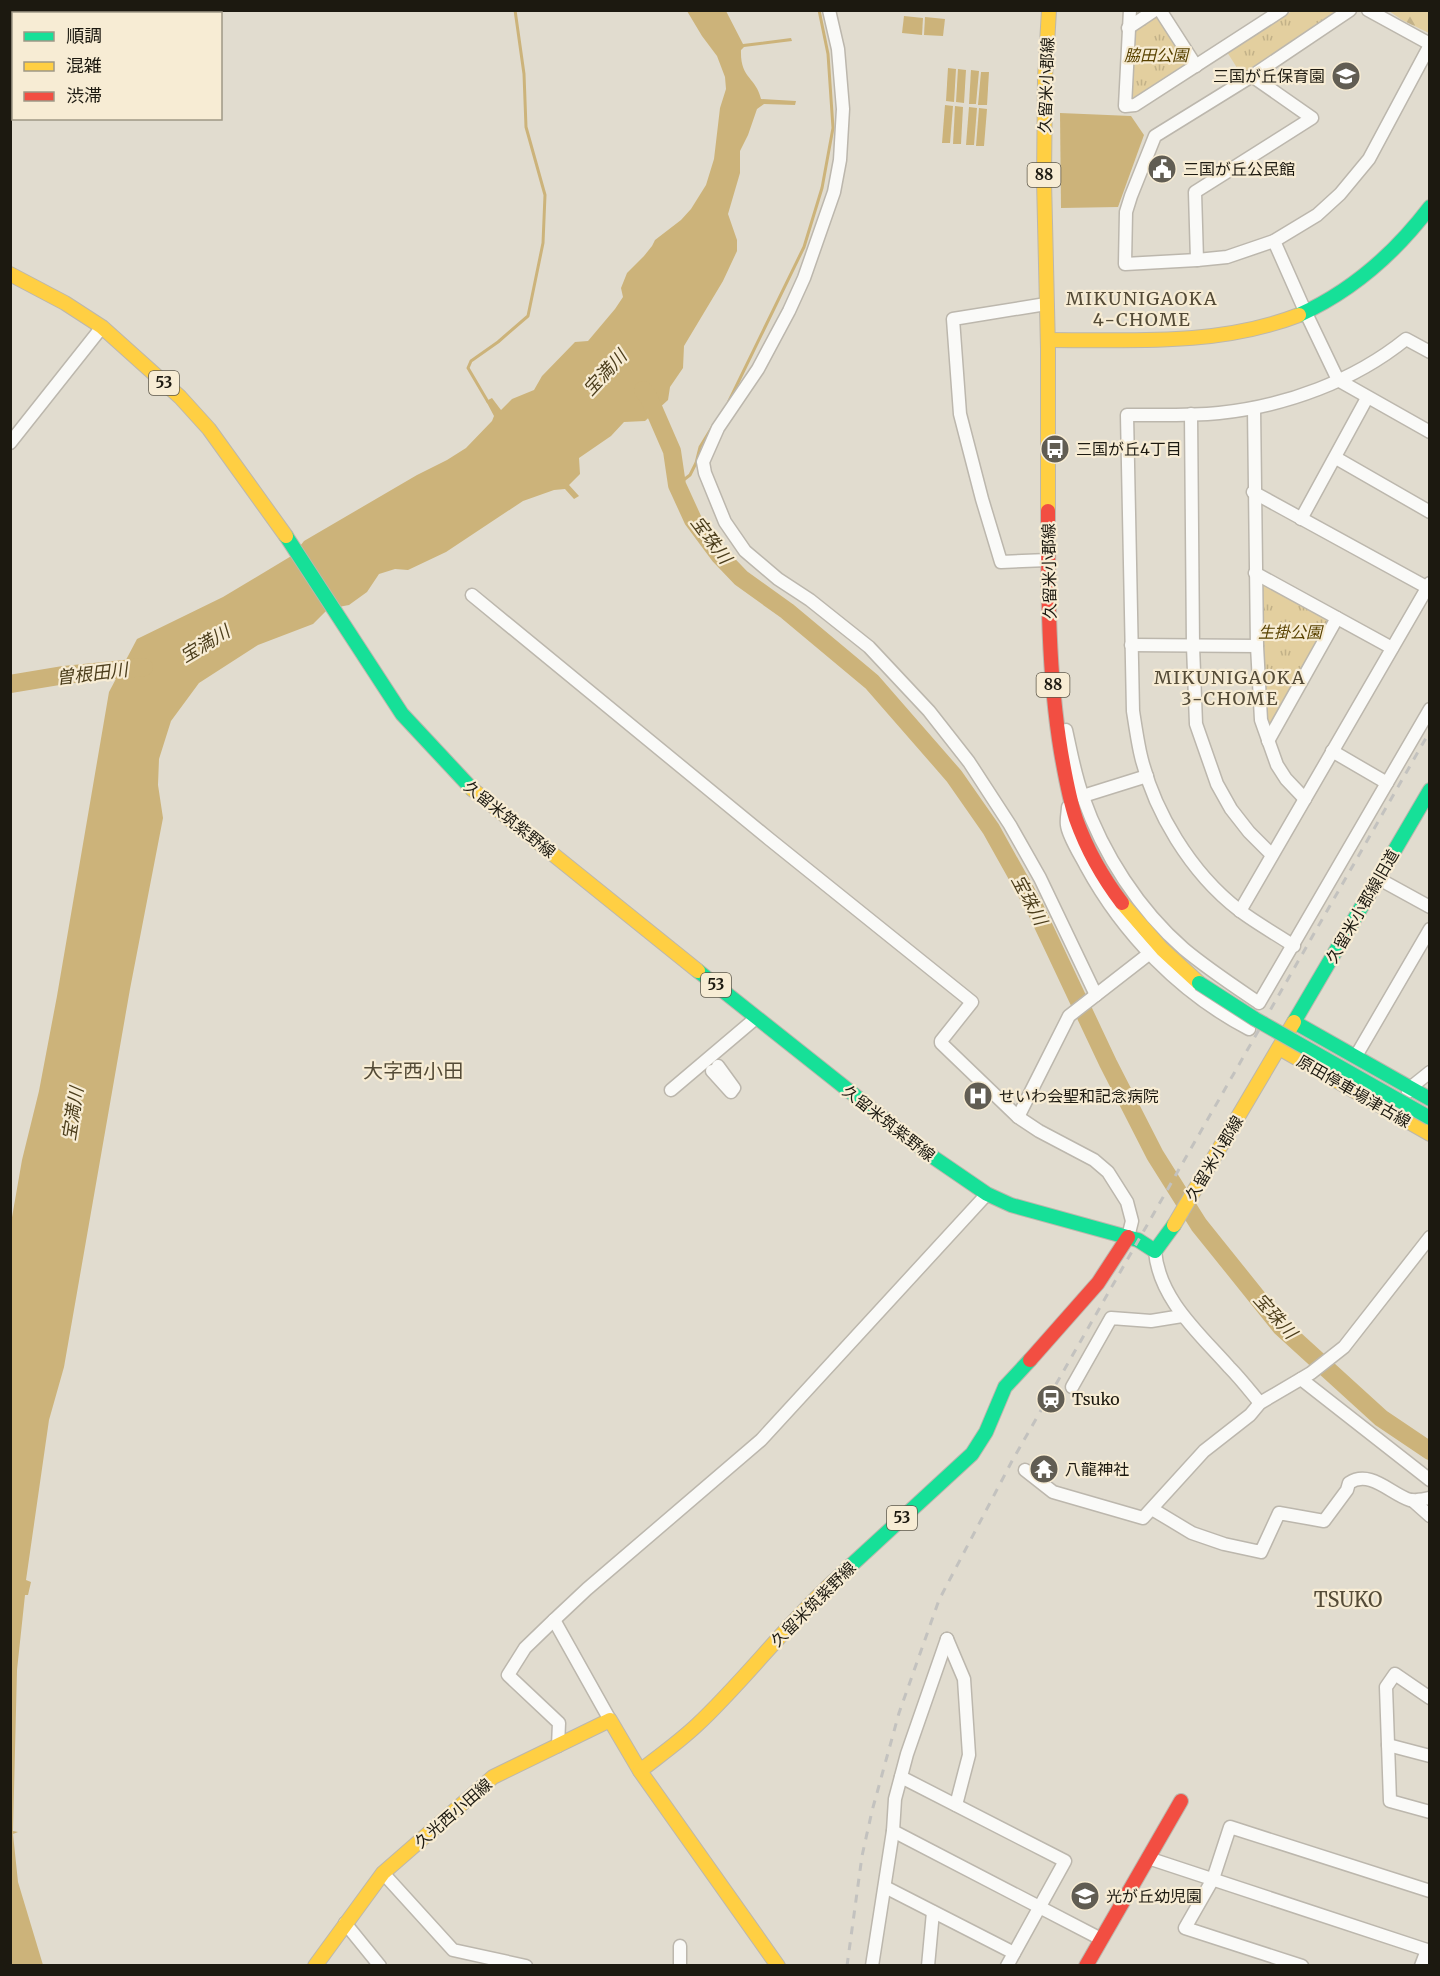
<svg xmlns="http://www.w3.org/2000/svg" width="1440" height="1976" viewBox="0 0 1440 1976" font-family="Merriweather,'Noto Sans JP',serif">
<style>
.forest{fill:url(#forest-firs)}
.park{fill:url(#park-tufts)}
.water{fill:#ccb37a}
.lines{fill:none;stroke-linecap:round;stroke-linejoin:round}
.stream{stroke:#ccb37a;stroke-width:3}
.river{stroke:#ccb37a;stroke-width:18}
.street-casing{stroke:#bcb7ad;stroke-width:15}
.fast-casing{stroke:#bcb7ad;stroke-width:16}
.slow-casing{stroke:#bcb7ad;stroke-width:16}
.jam-casing{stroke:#bcb7ad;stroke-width:16}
.street{stroke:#fafaf8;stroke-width:12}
.fast{stroke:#16e098;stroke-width:14}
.slow{stroke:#ffcf43;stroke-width:14}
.jam{stroke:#f24e42;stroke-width:14}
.rail{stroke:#c3c2bf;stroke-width:3;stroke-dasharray:8 8;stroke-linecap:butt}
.fast-bridge-casing{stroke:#bcb7ad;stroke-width:16;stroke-linecap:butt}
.fast-bridge{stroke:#16e098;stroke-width:14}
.labels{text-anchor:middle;stroke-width:4.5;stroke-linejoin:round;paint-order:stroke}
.shield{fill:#f7ecd4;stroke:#5e584b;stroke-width:1.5}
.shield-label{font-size:15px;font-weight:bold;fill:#1c1910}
.park-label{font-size:16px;font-style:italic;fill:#594200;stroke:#f7ecd4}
.poi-label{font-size:16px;fill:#1c1910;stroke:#f7ecd4;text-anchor:start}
.street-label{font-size:16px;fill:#1c1910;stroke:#f7ecd4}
.neighbourhood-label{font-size:18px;letter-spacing:1.5px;fill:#544b37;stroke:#f7ecd4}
.water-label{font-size:18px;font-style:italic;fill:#4c3e1c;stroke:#f7ecd4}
.quarter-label{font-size:20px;fill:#544b37;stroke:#f7ecd4}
</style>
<defs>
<pattern id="forest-firs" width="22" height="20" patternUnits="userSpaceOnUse" patternTransform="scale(1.5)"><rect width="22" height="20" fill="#e3cf9f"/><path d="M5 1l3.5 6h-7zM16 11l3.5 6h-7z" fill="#c2b188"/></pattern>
<pattern id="park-tufts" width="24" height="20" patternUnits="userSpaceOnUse" patternTransform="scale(1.5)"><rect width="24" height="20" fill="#e3cf9f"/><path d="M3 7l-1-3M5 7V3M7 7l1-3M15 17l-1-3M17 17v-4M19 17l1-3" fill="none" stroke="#c2b188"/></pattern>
</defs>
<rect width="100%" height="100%" fill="#e1dccf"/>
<path class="forest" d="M 1389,11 L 1429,11 L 1429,33 L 1402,20 Z"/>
<g class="park">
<path d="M 1292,11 L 1341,11 L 1241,74 L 1227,52 Z"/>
<path d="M 1158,13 L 1190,64 L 1135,99 L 1129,97 L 1134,28 Z"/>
<path d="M 1265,582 L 1328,618 L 1329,624 L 1272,726 L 1266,725 L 1260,585 Z"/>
</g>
<g class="water">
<path d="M 687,11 L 726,11 L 743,44 L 791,38 L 792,41 L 744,47 L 741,50 C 740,79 756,77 761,99 L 796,101 L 795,105 L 764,104 L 757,109 L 748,135 L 740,151 L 740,173 L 728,214 L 737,240 L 737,251 L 723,281 L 684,346 L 683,368 L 670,387 L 668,400 L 645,421 L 624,422 L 611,436 L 579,458 L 580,474 L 569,485 L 579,496 L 574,499 L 565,489 L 554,490 L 523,501 L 446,552 L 408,570 L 395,569 L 379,574 L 367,592 L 349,605 L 328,609 L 313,624 L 258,645 L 199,683 L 171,721 L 159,759 L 158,785 L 163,818 L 130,989 L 64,1367 L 49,1420 L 26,1580 L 31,1582 L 28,1595 L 25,1595 L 17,1670 L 13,1831 L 18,1832 L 13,1834 L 18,1882 L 43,1965 L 11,1966 L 11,1223 L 22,1160 L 39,1091 L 57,996 L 109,692 L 137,639 L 223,597 L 293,555 L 304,541 L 417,475 L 447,460 L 466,448 L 492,421 L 494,416 L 486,401 L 492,398 L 501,410 L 512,399 L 534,390 L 542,376 L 575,342 L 588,341 L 615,309 L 623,297 L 621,288 L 627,273 L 644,256 L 652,246 L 655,240 L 681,220 L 691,209 L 706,185 L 714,159 L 720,108 L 726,89 L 725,77 L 717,56 L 702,36 Z"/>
<path d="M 904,16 L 923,18 L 922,35 L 902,33 Z"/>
<path d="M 925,17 L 945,19 L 943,36 L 924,35 Z"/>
<path d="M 948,68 L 956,69 L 954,102 L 946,101 Z"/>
<path d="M 958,69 L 966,70 L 964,103 L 956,102 Z"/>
<path d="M 971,70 L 979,71 L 976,104 L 969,104 Z"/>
<path d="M 981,72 L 989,72 L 987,105 L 978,105 Z"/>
<path d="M 945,105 L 953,106 L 950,143 L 942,143 Z"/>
<path d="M 955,106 L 963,107 L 961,144 L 953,144 Z"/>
<path d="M 969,107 L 977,108 L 974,145 L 966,145 Z"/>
<path d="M 979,108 L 987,109 L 984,146 L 976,146 Z"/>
<path d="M 1060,113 L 1131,116 L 1144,135 L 1118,207 L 1061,208 Z"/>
</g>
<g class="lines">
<g class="stream">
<path d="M 729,401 L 804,247 L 822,188 L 833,128 L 828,54 L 819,10"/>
<path d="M 488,402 L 468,368 L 471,361 L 498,342 L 528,316 L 543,243 L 545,195 L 526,127 L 524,74 L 515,10"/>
<path d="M 677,485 L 690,475 L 696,463 L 700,447 L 714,424"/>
</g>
<g class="river">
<path d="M 643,390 L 649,398 L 672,451 L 677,485 L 693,520 L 719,555 L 741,578 L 787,611 L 872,682 L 954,776 L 991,829 L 1034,906 L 1108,1063 L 1155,1155 L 1199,1225 L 1281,1327 L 1381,1418 L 1430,1451"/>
<path d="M 10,684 L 64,675 L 144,667"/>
</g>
<g class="street-casing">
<g id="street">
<path d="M 829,10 L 838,49 L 843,109 L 840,160 L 834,192 L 804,278 L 789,311 L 758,369 L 718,428 L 703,462 L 705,473 L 725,522 L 745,551 L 778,579 L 810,600 L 869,647 L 929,711 L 969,762 L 1010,825 L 1040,878 L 1096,995"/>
<path d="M 1130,10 L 1125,106 L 1135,105 L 1282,10"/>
<path d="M 1160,10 L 1196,66"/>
<path d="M 1350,10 L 1252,76 L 1155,136 L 1131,196 L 1126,212 L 1125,264 L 1197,260 L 1227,257 L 1274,241 L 1317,215 L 1340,194 L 1369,159 L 1430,45"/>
<path d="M 1368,10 L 1430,44"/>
<path d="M 1128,28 L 1155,10"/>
<path d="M 1274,241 L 1305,311 L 1338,380 L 1430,432"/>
<path d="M 1197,260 L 1195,192 L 1312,118 L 1252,76"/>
<path d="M 1046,304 L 953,319 L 960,414 L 982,499 L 1001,562 L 1048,560"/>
<path d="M 1254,408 L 1257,646 L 1261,720 L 1277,765 L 1286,779 L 1305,799"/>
<path d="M 1191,414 L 1193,646 L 1196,724 L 1217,784 L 1231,809 L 1249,832 L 1272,855"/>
<path d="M 10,443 L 102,327"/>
<path d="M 1336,458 L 1430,512"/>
<path d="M 1253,492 L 1430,589"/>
<path d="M 1301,519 L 1367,398"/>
<path d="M 1255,573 L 1392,648"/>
<path d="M 472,595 L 768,838 L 972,1002 L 941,1041 L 941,1043 L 1018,1117 L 1039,1131 L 1094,1160 L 1108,1172 L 1127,1202 L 1132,1221 L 1128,1237"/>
<path d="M 1131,645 L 1257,646"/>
<path d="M 1066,730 C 1071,752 1075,776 1083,797 C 1103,854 1139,910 1184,949 C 1208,969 1234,986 1259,1003 L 1430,709"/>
<path d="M 1268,741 L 1337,618"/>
<path d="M 1332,751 L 1387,783"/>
<path d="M 1083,796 L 1147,776"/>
<path d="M 1068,807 C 1068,812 1066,819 1067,825 C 1068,836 1081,856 1086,866 C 1123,934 1180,993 1249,1029"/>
<path d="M 1379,879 L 1430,907"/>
<path d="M 1240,911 L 1430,583"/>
<path d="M 1294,946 C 1276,934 1256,923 1239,910 C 1191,873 1153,811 1140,752 C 1137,738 1135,724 1133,711 L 1127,415 C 1157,415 1189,416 1219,413 C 1286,406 1354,381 1406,339 L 1430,352"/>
<path d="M 1356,1056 L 1430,929"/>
<path d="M 712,1071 L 731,1092 L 734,1088 L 718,1066"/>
<path d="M 671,1090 L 756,1018"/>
<path d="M 1408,1092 L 1410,1088 L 1430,1072"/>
<path d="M 1018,1117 L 1069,1016 L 1150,953"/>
<path d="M 1155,1251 C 1159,1299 1199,1333 1229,1367 C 1240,1378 1250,1391 1260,1403"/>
<path d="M 1301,1379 L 1430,1480"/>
<path d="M 1072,1387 L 1111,1318 L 1151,1321 L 1182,1316"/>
<path d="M 1025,1470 L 1053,1492 L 1143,1518 L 1204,1451 L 1250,1415 L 1260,1403 L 1311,1373 L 1344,1347 L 1430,1237"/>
<path d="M 1412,1500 L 1430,1516"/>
<path d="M 1152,1509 L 1192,1533 L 1224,1544 L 1261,1552 L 1279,1513 L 1324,1521 L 1347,1490 L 1349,1483 C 1370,1469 1391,1494 1410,1500 C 1416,1501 1424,1499 1430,1498"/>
<path d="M 554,1620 L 610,1720"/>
<path d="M 947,1639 L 964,1679 L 969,1755 L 956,1805"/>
<path d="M 1430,1698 L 1395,1674 L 1386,1687 L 1390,1801 L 1430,1812"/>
<path d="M 1388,1745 L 1430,1756"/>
<path d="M 558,1746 L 559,1723 L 508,1675 L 525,1648 L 554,1620 L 587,1589 L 761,1440 L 987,1194"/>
<path d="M 901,1777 L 1065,1861 L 1007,1966"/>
<path d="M 893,1831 L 1101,1939"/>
<path d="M 1148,1858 L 1430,1951"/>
<path d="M 383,1873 L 453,1950 L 526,1966"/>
<path d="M 885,1887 L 1014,1953"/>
<path d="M 345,1923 L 380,1966"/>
<path d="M 680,1966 L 680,1946"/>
<path d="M 872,1966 L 893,1831 L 895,1799 L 907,1754 L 947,1639"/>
<path d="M 928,1966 L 933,1912"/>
<path d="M 1302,1966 L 1185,1928 L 1213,1879 L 1230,1827 L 1430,1891"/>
<path d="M 1421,1966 L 1427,1950"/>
</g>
</g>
<g class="fast-casing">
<g id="fast">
<path d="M 1299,315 C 1352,291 1395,253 1430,207"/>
<path d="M 286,536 L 402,714 L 472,789"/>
<path d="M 1430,790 L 1294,1022 L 1430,1099"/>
<path d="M 698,971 L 930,1155 L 987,1194 L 1011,1205 L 1138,1240 L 1155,1251 L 1174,1225"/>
<path d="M 833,1582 L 972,1454 L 986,1432 L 1005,1387 L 1030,1360"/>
</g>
</g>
<g class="slow-casing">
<g id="slow">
<path d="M 10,274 L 65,303 L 102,327 L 180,397 L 209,429 L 286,536"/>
<path d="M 1048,340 C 1132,340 1219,346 1299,315"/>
<path d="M 1048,511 L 1048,349 L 1044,180 L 1045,78 L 1049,10"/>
<path d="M 472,789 L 698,971"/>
<path d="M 1122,903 L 1162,949 L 1199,983"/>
<path d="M 1279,1048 L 1430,1134"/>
<path d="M 1174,1225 L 1294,1022"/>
<path d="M 315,1966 L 383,1873 L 493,1777 L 610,1720 L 640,1771"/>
<path d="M 778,1966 L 640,1771 C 659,1756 679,1742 697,1725 C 745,1680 784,1627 833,1582"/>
</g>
</g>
<g class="jam-casing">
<g id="jam">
<path d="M 1048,511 C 1048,591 1048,673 1061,752 C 1065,775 1069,798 1076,819 C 1087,850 1103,878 1122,903"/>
<path d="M 1030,1360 L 1098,1283 L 1128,1237"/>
<path d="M 1086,1966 L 1181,1801"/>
</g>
</g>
<use href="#street" class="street"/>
<use href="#fast" class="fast"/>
<use href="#slow" class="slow"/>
<use href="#jam" class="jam"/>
<path class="rail" d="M 847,1966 L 862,1856 L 872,1811 L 899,1713 L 939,1600 L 1012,1461 L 1430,731"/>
<g class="fast-bridge-casing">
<path id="fast-bridge" d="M 1199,983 L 1255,1019 L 1430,1118"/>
</g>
<use href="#fast-bridge" class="fast-bridge"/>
</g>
<defs>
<g id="school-disc" transform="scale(1.5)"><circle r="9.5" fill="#615d53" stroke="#f7ecd4"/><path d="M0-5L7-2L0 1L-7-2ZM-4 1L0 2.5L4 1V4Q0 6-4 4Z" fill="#fff"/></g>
<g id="civic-disc" transform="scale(1.5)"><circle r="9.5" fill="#615d53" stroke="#f7ecd4"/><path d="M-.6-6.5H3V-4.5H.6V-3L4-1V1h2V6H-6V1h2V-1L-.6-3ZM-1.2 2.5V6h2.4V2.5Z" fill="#fff"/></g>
<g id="bus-disc" transform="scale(1.5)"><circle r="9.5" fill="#615d53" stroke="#f7ecd4"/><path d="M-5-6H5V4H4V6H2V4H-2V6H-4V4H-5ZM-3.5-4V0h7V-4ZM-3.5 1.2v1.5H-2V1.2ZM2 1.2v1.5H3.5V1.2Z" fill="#fff"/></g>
<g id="hospital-disc" transform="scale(1.5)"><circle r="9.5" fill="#615d53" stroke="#f7ecd4"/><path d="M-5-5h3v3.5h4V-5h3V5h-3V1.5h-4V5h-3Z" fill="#fff"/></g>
<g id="station-disc" transform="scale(1.5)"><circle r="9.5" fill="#615d53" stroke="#f7ecd4"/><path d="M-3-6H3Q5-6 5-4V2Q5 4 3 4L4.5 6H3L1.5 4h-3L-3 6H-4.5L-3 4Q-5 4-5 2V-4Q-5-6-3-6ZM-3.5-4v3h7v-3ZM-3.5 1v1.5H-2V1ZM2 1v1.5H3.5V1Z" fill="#fff"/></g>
<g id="temple-disc" transform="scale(1.5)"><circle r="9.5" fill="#615d53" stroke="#f7ecd4"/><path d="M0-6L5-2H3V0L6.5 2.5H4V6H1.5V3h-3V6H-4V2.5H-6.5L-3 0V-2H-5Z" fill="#fff"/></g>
</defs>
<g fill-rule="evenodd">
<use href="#school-disc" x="1346" y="76"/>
<use href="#civic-disc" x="1162" y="169"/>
<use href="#bus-disc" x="1055" y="449"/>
<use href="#hospital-disc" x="978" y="1096"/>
<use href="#station-disc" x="1051" y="1399"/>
<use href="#temple-disc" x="1044" y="1469"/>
<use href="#school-disc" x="1085" y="1896"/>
</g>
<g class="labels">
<g class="shield">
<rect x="1027.5" y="163" width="33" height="24" rx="4.5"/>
<rect x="149" y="371" width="30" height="24" rx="4.5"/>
<rect x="1036.5" y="673" width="33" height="24" rx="4.5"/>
<rect x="701" y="973" width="30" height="24" rx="4.5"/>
<rect x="887" y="1506" width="30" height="24" rx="4.5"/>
</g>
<g class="shield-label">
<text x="1044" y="180">88</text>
<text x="164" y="388">53</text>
<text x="1053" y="690">88</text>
<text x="716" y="990">53</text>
<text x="902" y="1523">53</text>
</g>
<g class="park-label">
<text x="1156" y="61">脇田公園</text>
<text x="1290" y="638">生掛公園</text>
</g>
<g class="poi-label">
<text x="1325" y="82" text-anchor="end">三国が丘保育園</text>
<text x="1183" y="175">三国が丘公民館</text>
<text x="1076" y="455">三国が丘4丁目</text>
<text x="999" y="1102">せいわ会聖和記念病院</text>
<text x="1072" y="1405">Tsuko</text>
<text x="1065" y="1475">八龍神社</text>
<text x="1106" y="1902">光が丘幼児園</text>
</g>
<g class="street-label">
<text transform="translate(1046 85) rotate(-88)" y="6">久留米小郡線</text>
<text transform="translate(1049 571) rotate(-91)" y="6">久留米小郡線</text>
<text transform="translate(510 819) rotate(39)" y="6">久留米筑紫野線</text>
<text transform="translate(1362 906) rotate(-60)" y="6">久留米小郡線旧道</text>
<text transform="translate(1354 1091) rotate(30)" y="6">原田停車場津古線</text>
<text transform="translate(889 1123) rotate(38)" y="6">久留米筑紫野線</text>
<text transform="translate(1214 1158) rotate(-59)" y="6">久留米小郡線</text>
<text transform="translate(813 1604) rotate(-45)" y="6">久留米筑紫野線</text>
<text transform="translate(453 1813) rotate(-41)" y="6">久光西小田線</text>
</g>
<g class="neighbourhood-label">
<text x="1142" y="305">MIKUNIGAOKA<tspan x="1142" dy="21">4-CHOME</tspan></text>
<text x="1230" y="684">MIKUNIGAOKA<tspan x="1230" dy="21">3-CHOME</tspan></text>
</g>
<g class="water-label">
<text transform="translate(605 373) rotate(-47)" y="6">宝満川</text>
<text transform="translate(711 540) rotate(53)" y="6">宝珠川</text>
<text transform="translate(205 644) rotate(-31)" y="6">宝満川</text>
<text transform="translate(92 674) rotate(-7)" y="6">曽根田川</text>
<text transform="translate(1029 900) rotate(62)" y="6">宝珠川</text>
<text transform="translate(73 1114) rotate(-81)" y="6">宝満川</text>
<text transform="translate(1275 1316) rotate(48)" y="6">宝珠川</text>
</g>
<g class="quarter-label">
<text x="413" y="1078">大字西小田</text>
<text x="1348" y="1607">TSUKO</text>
</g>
</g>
<rect width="1440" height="1976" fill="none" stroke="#1c1910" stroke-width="24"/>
<rect x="12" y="12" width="210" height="108" fill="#f7ecd4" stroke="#9f9886" stroke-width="1.5"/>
<rect x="24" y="32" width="30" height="9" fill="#16e098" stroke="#9f9886" stroke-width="1.5"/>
<text x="66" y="42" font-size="18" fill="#1c1910">順調</text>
<rect x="24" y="62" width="30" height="9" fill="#ffcf43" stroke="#9f9886" stroke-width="1.5"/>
<text x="66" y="72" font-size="18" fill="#1c1910">混雑</text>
<rect x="24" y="92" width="30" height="9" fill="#f24e42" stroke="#9f9886" stroke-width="1.5"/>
<text x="66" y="102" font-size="18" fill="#1c1910">渋滞</text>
</svg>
